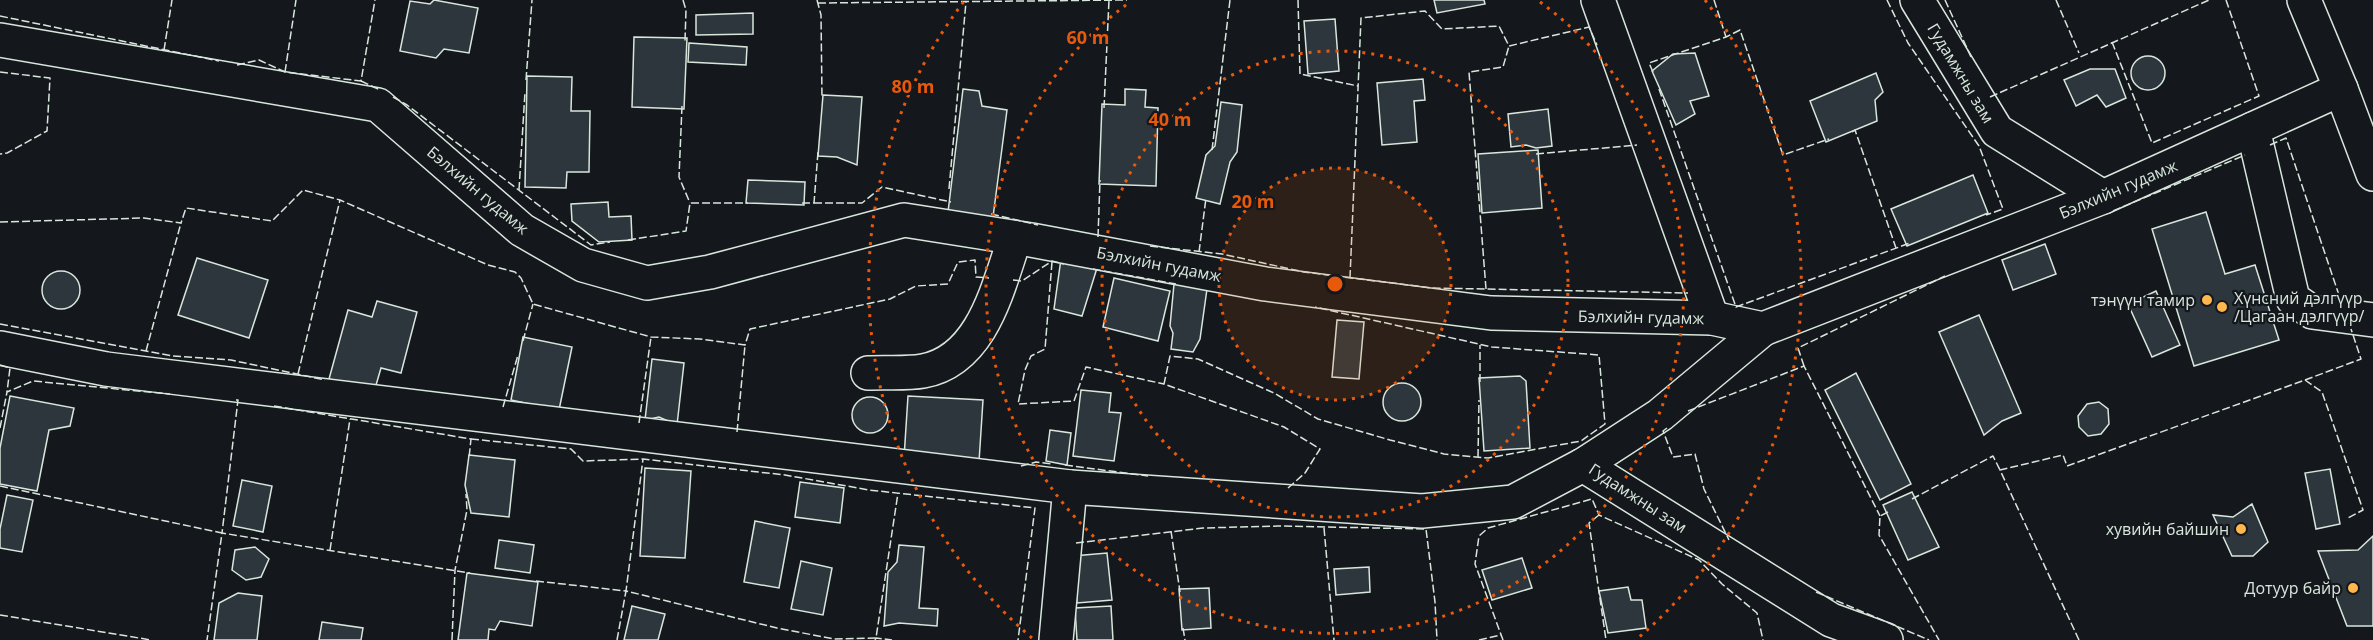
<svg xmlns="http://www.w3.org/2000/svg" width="2373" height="640" viewBox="0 0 2373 640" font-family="'Open Sans',sans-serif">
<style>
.building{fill:#2c363c;stroke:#d8e6dc;stroke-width:1.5}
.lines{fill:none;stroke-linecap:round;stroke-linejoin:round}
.minor-casing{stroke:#d8e6dc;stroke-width:36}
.major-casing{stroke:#d8e6dc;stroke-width:36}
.minor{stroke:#14181c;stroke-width:33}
.major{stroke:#14181c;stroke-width:33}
.fence{stroke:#d8e6dc;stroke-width:1.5;stroke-dasharray:8 3;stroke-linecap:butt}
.ring{fill:none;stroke:#e8590c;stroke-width:3;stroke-dasharray:3 6}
.poi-dot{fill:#ffb74d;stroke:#14181c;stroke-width:2}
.labels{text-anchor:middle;stroke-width:4.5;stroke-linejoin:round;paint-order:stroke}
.street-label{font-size:16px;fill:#d8e6dc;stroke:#14181c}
.poi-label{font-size:16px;fill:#d8e6dc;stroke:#14181c;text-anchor:end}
.centre{fill:#e8590c;stroke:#14181c;stroke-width:3}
.ring-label{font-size:18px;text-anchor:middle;font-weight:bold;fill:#e8590c;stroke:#14181c;stroke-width:4.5;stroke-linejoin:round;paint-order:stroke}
</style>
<rect width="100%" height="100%" fill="#14181c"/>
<g class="building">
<path d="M 434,0 L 478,8 L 469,53 L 444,49 L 436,58 L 400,51 L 410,1 L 430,4 Z"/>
<path d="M 1434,0 L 1484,0 L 1485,4 L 1437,13 Z"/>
<path d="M 753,13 L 753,34 L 696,35 L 696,15 Z"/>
<path d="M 1335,19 L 1339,71 L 1308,74 L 1304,21 Z"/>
<path d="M 634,37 L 687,38 L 684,109 L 632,107 Z"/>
<path d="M 689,43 L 747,47 L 746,65 L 688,62 Z"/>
<path d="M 1695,53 L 1709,96 L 1690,101 L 1695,114 L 1676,125 L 1652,71 L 1673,54 Z"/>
<circle cx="2148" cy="73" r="17"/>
<path d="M 2090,69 L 2115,69 L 2126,98 L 2106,107 L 2097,95 L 2076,106 L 2064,80 Z"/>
<path d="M 1876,73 L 1883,92 L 1875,100 L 1877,121 L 1826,142 L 1810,101 Z"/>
<path d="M 527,76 L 572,77 L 571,111 L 590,111 L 589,172 L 567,172 L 566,188 L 525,187 Z"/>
<path d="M 1423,79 L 1425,100 L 1414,101 L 1417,142 L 1382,145 L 1377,83 Z"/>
<path d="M 963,89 L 979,91 L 982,106 L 1007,110 L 993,217 L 948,212 Z"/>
<path d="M 1125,89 L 1146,90 L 1145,107 L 1158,108 L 1156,186 L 1099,184 L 1102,104 L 1125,105 Z"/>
<path d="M 823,95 L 862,97 L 857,165 L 837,157 L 818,156 Z"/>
<path d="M 1221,102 L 1242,105 L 1237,152 L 1230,162 L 1220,204 L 1196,198 L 1206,155 L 1215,146 Z"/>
<path d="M 1548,109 L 1552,146 L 1536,148 L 1526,145 L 1511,147 L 1508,114 Z"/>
<path d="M 1538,150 L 1542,208 L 1482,213 L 1478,154 Z"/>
<path d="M 1973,175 L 1988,213 L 1907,246 L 1891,209 Z"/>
<path d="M 748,180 L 805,182 L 804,205 L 746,203 Z"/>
<path d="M 608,202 L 609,217 L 631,216 L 632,240 L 599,242 L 572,221 L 571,204 Z"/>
<path d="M 2206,212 L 2225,274 L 2255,265 L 2279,340 L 2194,366 L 2152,229 Z"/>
<path d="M 2045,244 L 2056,274 L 2013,290 L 2002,260 Z"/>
<path d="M 197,258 L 268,280 L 249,338 L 178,315 Z"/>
<path d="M 1061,259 L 1097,268 L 1082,316 L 1054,309 Z"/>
<circle cx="61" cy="290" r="19"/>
<path d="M 1114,278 L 1170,291 L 1158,341 L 1103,327 Z"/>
<path d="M 1174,284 L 1207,289 L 1200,339 L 1193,352 L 1171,349 L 1173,333 L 1170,326 Z"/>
<path d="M 2156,291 L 2180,345 L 2152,357 L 2128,304 Z"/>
<path d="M 377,301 L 417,312 L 401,373 L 381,368 L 374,392 L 329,379 L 348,310 L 372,317 Z"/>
<path d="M 1979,315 L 2021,413 L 2002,421 L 1984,435 L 1939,332 Z"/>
<path d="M 1337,320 L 1364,322 L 1359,379 L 1332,377 Z"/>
<path d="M 523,337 L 572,347 L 559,410 L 511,400 Z"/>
<path d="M 652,359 L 684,363 L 677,425 L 659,417 L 645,420 Z"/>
<path d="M 1856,373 L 1911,484 L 1880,500 L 1825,390 Z"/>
<path d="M 1520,376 L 1526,381 L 1530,448 L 1484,451 L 1479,378 Z"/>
<circle cx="1402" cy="402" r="19"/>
<path d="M 1081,390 L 1111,393 L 1109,412 L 1121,413 L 1114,461 L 1073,456 Z"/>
<path d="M 10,396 L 74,408 L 70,426 L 49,430 L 37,491 L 0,484 L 0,448 Z"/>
<path d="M 908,396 L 983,400 L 979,462 L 904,458 Z"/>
<circle cx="870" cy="415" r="18"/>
<path d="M 2099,402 L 2108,409 L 2109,424 L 2101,434 L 2088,436 L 2079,427 L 2078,416 L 2087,404 Z"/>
<path d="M 1050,430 L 1071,433 L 1067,465 L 1046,461 Z"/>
<path d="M 469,455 L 515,460 L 509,517 L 471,513 L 465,485 Z"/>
<path d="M 645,468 L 691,471 L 685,558 L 640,556 Z"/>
<path d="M 2330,469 L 2340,524 L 2316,529 L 2305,473 Z"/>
<path d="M 242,480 L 272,486 L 263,532 L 233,526 Z"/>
<path d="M 800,482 L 844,488 L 840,523 L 795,517 Z"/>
<path d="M 1912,492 L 1939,547 L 1908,560 L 1883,505 Z"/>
<path d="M 7,495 L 33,500 L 22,552 L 0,548 L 0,529 Z"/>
<path d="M 2252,504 L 2268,542 L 2253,556 L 2232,556 L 2213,515 L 2233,517 Z"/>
<path d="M 755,521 L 790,528 L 779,588 L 744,582 Z"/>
<path d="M 2373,536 L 2373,626 L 2347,626 L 2318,551 L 2358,550 Z"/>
<path d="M 499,540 L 534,545 L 530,573 L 495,568 Z"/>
<path d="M 899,545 L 924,547 L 919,608 L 938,609 L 937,626 L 899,623 L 884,626 L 888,572 L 897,562 Z"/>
<path d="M 255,547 L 269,559 L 261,577 L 246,580 L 232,570 L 235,550 Z"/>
<path d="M 1107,553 L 1112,600 L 1077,603 L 1073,556 Z"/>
<path d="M 1522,558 L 1532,588 L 1492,600 L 1482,570 Z"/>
<path d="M 801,561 L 832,568 L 823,615 L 791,609 Z"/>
<path d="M 1369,567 L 1370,592 L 1336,595 L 1334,569 Z"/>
<path d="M 467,573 L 538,582 L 532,626 L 500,621 L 495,630 L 489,629 L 488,640 L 458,640 Z"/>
<path d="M 1628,587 L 1631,600 L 1642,600 L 1646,628 L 1608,633 L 1599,591 Z"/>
<path d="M 1209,588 L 1211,628 L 1182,630 L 1179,589 Z"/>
<path d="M 238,593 L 262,596 L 257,640 L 214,640 L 219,603 Z"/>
<path d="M 632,606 L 665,614 L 658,640 L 624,640 Z"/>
<path d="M 1111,606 L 1113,640 L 1077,640 L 1075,608 Z"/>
<path d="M 322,622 L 363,628 L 361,640 L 319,640 Z"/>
</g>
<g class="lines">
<g class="minor-casing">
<g id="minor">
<path d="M 1598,0 L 1712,318"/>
<path d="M 1917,0 L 1997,131 L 2103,197"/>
<path d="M 0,40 L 378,105 L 522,230 L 583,265 L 647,283 L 710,272 L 904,220 L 1031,240 L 1265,284 L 1491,313 L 1712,318 L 1763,329 L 2103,197 L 2341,89"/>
<path d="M 2253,129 L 2293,299 L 2312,312 L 2373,320"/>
<path d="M 0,348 L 106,369 L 1070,487 L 1422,511 L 1513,502 L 1583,465 L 1660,415 L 1763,329"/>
<path d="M 868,373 C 886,372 906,374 923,371 C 983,360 998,286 1015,238"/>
<path d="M 1583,465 L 1831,620 L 1886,640"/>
<path d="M 1056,640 L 1070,487"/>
</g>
</g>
<g class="major-casing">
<path id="major" d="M 2304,0 L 2341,89 L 2373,174"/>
</g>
<use href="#minor" class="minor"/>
<use href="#major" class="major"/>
<g class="fence">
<path d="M 683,0 L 686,10 L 685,41"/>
<path d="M 817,0 L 821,15 L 822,98"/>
<path d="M 1298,0 L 1300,74 L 1358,86"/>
<path d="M 1714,0 L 1726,37"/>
<path d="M 1887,0 L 1908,43 L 1979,146 L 2003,209 L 1986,215"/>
<path d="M 1945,0 L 1971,57"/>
<path d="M 2056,0 L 2079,53"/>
<path d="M 818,3 L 1127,0"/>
<path d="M 0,16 L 219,61"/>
<path d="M 2112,42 L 2152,143 L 2259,96 L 2226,0"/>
<path d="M 164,50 L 172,0"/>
<path d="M 237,65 L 259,60 L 285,72 L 361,81 L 375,0"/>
<path d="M 0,72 L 50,78 L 47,131 L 7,153 L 0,154"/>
<path d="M 285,72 L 296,0"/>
<path d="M 1653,72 L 1649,63 L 1726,37 L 1740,30 L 1783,155 L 1829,139"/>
<path d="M 526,80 L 532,0"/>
<path d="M 361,81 L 380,90"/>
<path d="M 1659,89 L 1736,307 L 1910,243"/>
<path d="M 393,97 L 407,105 L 591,245 L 610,242"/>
<path d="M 1990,97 L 2209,0"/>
<path d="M 682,106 L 679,177 L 690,203"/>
<path d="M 1104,108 L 1109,0"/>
<path d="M 1852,132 L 1855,130 L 1896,248"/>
<path d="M 2270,145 L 2286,138 L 2342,304"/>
<path d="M 1212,150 L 1230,0"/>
<path d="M 1536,154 L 1637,145"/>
<path d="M 949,189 L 966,2"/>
<path d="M 519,190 L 525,92"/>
<path d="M 802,203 L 814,203 L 818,152"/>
<path d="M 814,203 L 862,203 L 882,187 L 951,202"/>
<path d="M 2113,211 L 2245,155"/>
<path d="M 991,214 L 1038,225"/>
<path d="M 0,222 L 144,218 L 181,223 L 186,208 L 272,221 L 303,190 L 340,200 L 488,265 L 515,272 L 521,278 L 533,304 L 651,337 L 700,339 L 745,345 L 750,329 L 890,299 L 916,286 L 948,284 L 958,262 L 975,260 L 976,277 L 989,278"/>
<path d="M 1098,237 L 1100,180"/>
<path d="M 628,240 L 686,231 L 690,203 L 748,203"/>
<path d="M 1150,246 L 1222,254 L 1304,272 L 1432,288 L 1688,293"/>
<path d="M 1199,252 L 1206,198"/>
<path d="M 1052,262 L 1045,349 L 1031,356 L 1025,370 L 1018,404 L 1074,401 L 1086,367 L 1164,384"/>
<path d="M 1093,269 L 1176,284"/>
<path d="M 1350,278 L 1361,18 L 1425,11 L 1442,29 L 1499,26 L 1509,46 L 1589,27 L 1597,45"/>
<path d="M 1013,280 L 1022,281 L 1052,261 L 1064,264"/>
<path d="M 1486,289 L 1469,72 L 1503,67 L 1509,46"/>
<path d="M 0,324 L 173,356 L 231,360 L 325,380"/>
<path d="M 523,341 L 533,304"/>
<path d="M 146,351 L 181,223"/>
<path d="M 0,365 L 10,368 L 7,392"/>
<path d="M 1804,366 L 1798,348 L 1945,276"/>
<path d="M 298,374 L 340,200"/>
<path d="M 2305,380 L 2361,359 L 2351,329"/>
<path d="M 1480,382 L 1480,345"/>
<path d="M 236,400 L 238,400 L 222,533 L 470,573"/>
<path d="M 274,406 L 471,439 L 469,458"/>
<path d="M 503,407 L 518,355"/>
<path d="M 1688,411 L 1804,366 L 1880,516"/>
<path d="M 639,423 L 651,337"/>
<path d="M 0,428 L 7,392 L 33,381 L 170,394"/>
<path d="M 1667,428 L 1663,431 L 1673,457 L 1695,454 L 1704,489 L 1729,540"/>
<path d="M 737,432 L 745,345"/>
<path d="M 471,439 L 571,449 L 583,461 L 643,459 L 785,475 L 869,490 L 1035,508 L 1018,640"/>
<path d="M 1478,457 L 1479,400"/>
<path d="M 1065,465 L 1148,476"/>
<path d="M 1021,466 L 1036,462 L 1053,464"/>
<path d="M 0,486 L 222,533 L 207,640"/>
<path d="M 1288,488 L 1305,473 L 1320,449 L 1284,427 L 1164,384 L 1170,356 L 1198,359 L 1274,393 L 1318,419 L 1390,440 L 1444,454 L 1488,458 L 1581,441 L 1605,424 L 1599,355 L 1492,347 L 1315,307"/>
<path d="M 1912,499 L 1993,456 L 2000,470"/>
<path d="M 1888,512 L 1880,516 L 1879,535 L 1939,640"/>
<path d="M 1599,515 L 1589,523 L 1606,640"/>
<path d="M 1324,528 L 1334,640"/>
<path d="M 1171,531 L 1180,592"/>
<path d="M 1076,543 L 1203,528 L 1278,526 L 1426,529 L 1435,602 L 1437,640"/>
<path d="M 330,550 L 350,419"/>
<path d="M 536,581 L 626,591 L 643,459"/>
<path d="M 1816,592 L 1929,640"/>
<path d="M 0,615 L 151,640"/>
<path d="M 1183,628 L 1185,640"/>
<path d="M 452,640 L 455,570 L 467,510 L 466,494"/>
<path d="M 617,640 L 626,591 L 777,628 L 834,639 L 876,638 L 898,493"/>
<path d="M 875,640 L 876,638 L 892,640"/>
<path d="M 1479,640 L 1501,635"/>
<path d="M 1503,640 L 1475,564 L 1479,536 L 1488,528 L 1592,499 L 1599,515 L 1699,560 L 1722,584 L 1757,613 L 1763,640"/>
<path d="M 2079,640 L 2000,470 L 2063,455 L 2067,466 L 2305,380 L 2322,392 L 2363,510 L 2348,518"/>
</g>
</g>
<circle cx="1335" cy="284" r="116" fill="#e8590c" fill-opacity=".12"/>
<g class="ring">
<circle cx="1335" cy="284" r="116"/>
<circle cx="1335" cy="284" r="233"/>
<path d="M1540 2A349 349 0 1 1 1130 2"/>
<path d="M1032 638A466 466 0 0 1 965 0M1705 0A466 466 0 0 1 1638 638"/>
</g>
<g class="poi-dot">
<circle cx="2207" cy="300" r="6"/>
<circle cx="2222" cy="307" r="6"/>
<circle cx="2241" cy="529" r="6"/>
<circle cx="2353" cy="588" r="6"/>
</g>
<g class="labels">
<g class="street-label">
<text transform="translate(1961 73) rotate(59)" y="6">Гудамжны зам</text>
<text transform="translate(2118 189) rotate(-23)" y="6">Бэлхийн гудамж</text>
<text transform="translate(478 190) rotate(40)" y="6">Бэлхийн гудамж</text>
<text transform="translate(1159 264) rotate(11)" y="6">Бэлхийн гудамж</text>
<text transform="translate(1641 317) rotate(1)" y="6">Бэлхийн гудамж</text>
<text transform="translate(1638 498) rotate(33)" y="6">Гудамжны зам</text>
</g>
<g class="poi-label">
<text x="2234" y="304" text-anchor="start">Хүнсний дэлгүүр<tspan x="2234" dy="18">/Цагаан дэлгүүр/</tspan></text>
<text x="2195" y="306">тэнүүн тамир</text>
<text x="2229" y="535">хувийн байшин</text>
<text x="2341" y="594">Дотуур байр</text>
</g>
</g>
<circle cx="1335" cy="284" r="9" class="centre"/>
<g class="ring-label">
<text x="1088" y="44">60 m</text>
<text x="913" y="93">80 m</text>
<text x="1170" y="126">40 m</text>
<text x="1253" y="208">20 m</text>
</g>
</svg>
